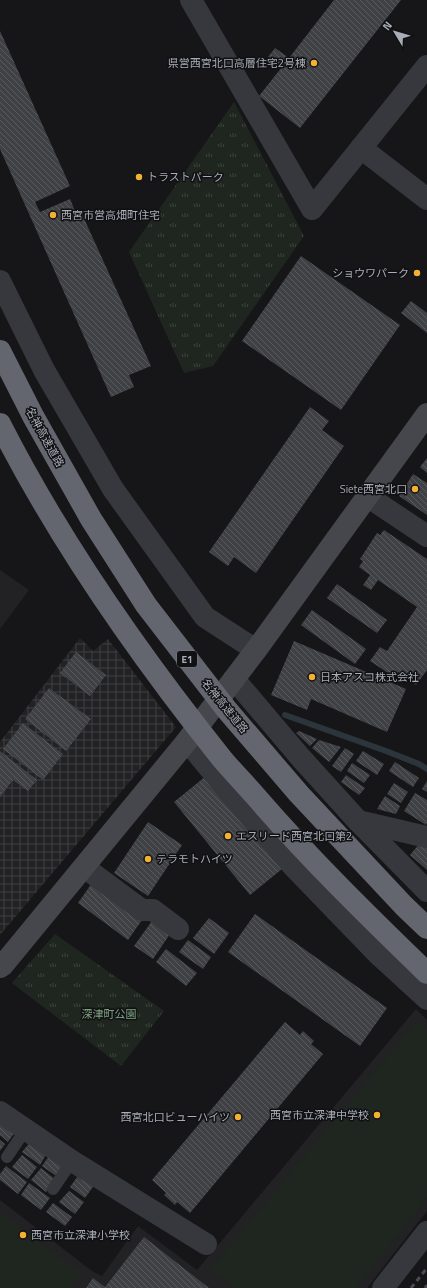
<svg xmlns="http://www.w3.org/2000/svg" width="427" height="1288" viewBox="0 0 427 1288" font-family="'Titillium Web','Noto Sans JP',sans-serif">
<style>
.built{fill:#222225}
.industrial{fill:url(#industrial-grid)}
.green{fill:#1e261f}
.park{fill:url(#park-tufts)}
.lines{fill:none;stroke-linecap:round;stroke-linejoin:round}
.stream{stroke:#2c353c;stroke-width:6}
.building{fill:url(#building-back-hatch)}
.lane{stroke:#37383d;stroke-width:12}
.street{stroke:#37383d;stroke-width:22}
.secondary{stroke:#45474d;stroke-width:22}
.rail{stroke:#4a4c52;stroke-width:3;stroke-dasharray:5 4;stroke-linecap:butt}
.highway-bridge{stroke:#63666e;stroke-width:22}
.poi-dot{fill:#f2b134;stroke:#111113;stroke-width:1.5}
.labels{text-anchor:middle;stroke-width:3;stroke-linejoin:round;paint-order:stroke}
.shield{fill:#111113;stroke:#7b7e86;stroke-width:1}
.shield-label{font-size:10px;font-weight:bold;fill:#a8adb8}
.poi-label{font-size:11px;fill:#a8adb8;stroke:#111113;text-anchor:start}
.street-label{font-size:11px;fill:#a8adb8;stroke:#111113}
.park-label{font-size:11px;fill:#7fa381;stroke:#111113}
</style>
<defs>
<pattern id="industrial-grid" width="8" height="8" patternUnits="userSpaceOnUse"><rect width="8" height="8" fill="#222225"/><path d="M0 4h8M4 0v8" fill="none" stroke="#3f3f43"/></pattern>
<pattern id="park-tufts" width="24" height="20" patternUnits="userSpaceOnUse"><rect width="24" height="20" fill="#1e261f"/><path d="M3 7l-1-3M5 7V3M7 7l1-3M15 17l-1-3M17 17v-4M19 17l1-3" fill="none" stroke="#3c433d"/></pattern>
<pattern id="building-back-hatch" width="6" height="6" patternUnits="userSpaceOnUse"><rect width="6" height="6" fill="#404145"/><path d="M-1 5l2 2M0 0l6 6M5-1l2 2" fill="none" stroke="#595a5e"/></pattern>
</defs>
<rect width="100%" height="100%" fill="#161618"/>
<g class="built">
<path d="M 0,570 L 29,590 L 0,629 Z"/>
<path d="M 416,1009 L 427,1020 L 427,1211 L 367,1288 L 0,1288 L 0,1200 L 92,1271 L 102,1276 L 138,1226 L 197,1270 Z"/>
</g>
<path class="industrial" d="M 80,638 L 93,651 L 108,639 L 176,727 L 0,935 L 0,742 Z"/>
<g class="green">
<path d="M 417,1021 L 427,1030 L 427,1198 L 356,1288 L 235,1288 L 210,1269 Z"/>
<path d="M 0,1212 L 82,1274 L 71,1288 L 0,1288 Z"/>
</g>
<g class="park">
<path d="M 234,102 L 304,236 L 213,366 L 184,373 L 129,252 Z"/>
<path d="M 55,934 L 164,1011 L 121,1066 L 12,983 Z"/>
</g>
<g class="lines">
<path class="stream" d="M 285,715 L 386,751 L 419,764 L 427,769"/>
</g>
<g class="building">
<path d="M 334,0 L 401,0 L 300,128 L 259,96 L 282,67 L 268,57 L 275,48 L 289,58 Z"/>
<path d="M 0,31 L 70,186 L 35,202 L 40,212 L 70,199 L 77,216 L 82,214 L 151,366 L 129,375 L 134,387 L 111,397 L 0,149 Z"/>
<path d="M 301,256 L 400,325 L 341,410 L 242,341 Z"/>
<path d="M 411,301 L 427,313 L 427,333 L 401,313 Z"/>
<path d="M 310,407 L 329,421 L 322,430 L 344,446 L 256,573 L 234,557 L 228,566 L 209,552 Z"/>
<path d="M 427,458 L 427,473 L 420,467 Z"/>
<path d="M 413,474 L 427,483 L 427,515 L 399,496 Z"/>
<path d="M 384,530 L 427,559 L 427,670 L 416,685 L 398,672 L 394,677 L 370,661 L 380,647 L 387,651 L 417,607 L 378,580 L 371,590 L 363,585 L 370,575 L 359,567 L 363,561 L 360,559 L 377,533 L 380,535 Z"/>
<path d="M 337,584 L 387,620 L 377,633 L 327,598 Z"/>
<path d="M 312,610 L 366,649 L 355,664 L 301,625 Z"/>
<path d="M 294,641 L 406,689 L 387,732 L 311,699 L 307,710 L 271,695 Z"/>
<path d="M 76,652 L 106,675 L 90,696 L 60,673 Z"/>
<path d="M 49,688 L 91,719 L 66,751 L 25,719 Z"/>
<path d="M 23,723 L 63,754 L 43,780 L 3,749 Z"/>
<path d="M 299,731 L 317,739 L 310,746 L 296,733 Z"/>
<path d="M 319,740 L 341,747 L 329,762 L 312,748 Z"/>
<path d="M 345,748 L 354,754 L 341,772 L 332,766 Z"/>
<path d="M 0,751 L 37,780 L 28,791 L 13,780 L 0,797 Z"/>
<path d="M 363,751 L 384,764 L 377,775 L 356,761 Z"/>
<path d="M 395,762 L 419,778 L 413,787 L 389,771 Z"/>
<path d="M 352,763 L 370,775 L 364,783 L 347,771 Z"/>
<path d="M 346,775 L 365,788 L 359,795 L 341,782 Z"/>
<path d="M 206,776 L 282,869 L 250,895 L 174,802 Z"/>
<path d="M 427,781 L 427,792 L 422,789 Z"/>
<path d="M 394,783 L 408,792 L 401,803 L 387,794 Z"/>
<path d="M 415,793 L 427,800 L 427,823 L 426,825 L 404,811 Z"/>
<path d="M 385,796 L 400,806 L 396,814 L 377,809 Z"/>
<path d="M 148,822 L 182,845 L 148,896 L 114,873 Z"/>
<path d="M 420,843 L 427,845 L 427,870 L 410,855 Z"/>
<path d="M 92,883 L 142,920 L 128,940 L 78,903 Z"/>
<path d="M 255,914 L 387,1008 L 360,1046 L 228,952 Z"/>
<path d="M 209,918 L 229,933 L 214,954 L 193,938 Z"/>
<path d="M 152,921 L 170,934 L 153,959 L 134,946 Z"/>
<path d="M 188,940 L 211,957 L 203,969 L 179,952 Z"/>
<path d="M 166,949 L 197,973 L 186,986 L 156,962 Z"/>
<path d="M 285,1022 L 300,1035 L 303,1031 L 314,1041 L 311,1044 L 323,1054 L 190,1213 L 177,1202 L 175,1205 L 164,1195 L 166,1193 L 152,1180 Z"/>
<path d="M 0,1121 L 15,1132 L 8,1142 L 0,1135 Z"/>
<path d="M 0,1140 L 5,1144 L 0,1151 Z"/>
<path d="M 31,1141 L 47,1153 L 40,1165 L 22,1152 Z"/>
<path d="M 22,1155 L 37,1167 L 28,1179 L 12,1167 Z"/>
<path d="M 49,1156 L 64,1166 L 56,1176 L 42,1166 Z"/>
<path d="M 6,1166 L 27,1182 L 18,1194 L 0,1180 L 0,1174 Z"/>
<path d="M 41,1168 L 56,1180 L 46,1192 L 31,1180 Z"/>
<path d="M 80,1173 L 95,1184 L 85,1198 L 70,1187 Z"/>
<path d="M 29,1183 L 50,1198 L 41,1210 L 21,1195 Z"/>
<path d="M 69,1191 L 84,1202 L 75,1214 L 59,1202 Z"/>
<path d="M 53,1203 L 72,1217 L 65,1226 L 46,1212 Z"/>
<path d="M 144,1237 L 209,1288 L 86,1288 L 93,1278 L 105,1287 Z"/>
</g>
<g class="lines">
<g class="lane">
<path d="M 7,1157 L 26,1129"/>
<path d="M 53,1189 L 72,1161"/>
</g>
<g class="street">
<path d="M 191,0 L 312,209 L 427,66"/>
<path d="M 361,148 L 427,199"/>
<path d="M 0,281 L 44,370 L 113,489 L 205,617 L 256,650"/>
<path d="M 367,496 L 427,536"/>
<path d="M 234,679 L 301,758 L 358,821 L 427,891"/>
<path d="M 187,741 L 235,799 L 293,866 L 380,956 L 427,999"/>
<path d="M 358,821 L 427,837"/>
<path d="M 84,867 L 142,910 L 153,910 L 178,929"/>
<path d="M 0,1112 L 72,1161 L 206,1244"/>
<path d="M 383,1288 L 427,1232"/>
</g>
<path class="secondary" d="M 0,967 L 3,965 L 187,741 L 256,650 L 427,414"/>
<g class="rail">
<path d="M 411,1288 L 427,1268"/>
<path d="M 425,1288 L 427,1285"/>
</g>
<g class="highway-bridge">
<path d="M 0,351 L 33,416 L 91,519 L 146,605 L 227,710 L 299,794 L 404,906 L 427,928"/>
<path d="M 0,424 C 61,544 139,655 223,760 C 234,773 247,786 258,799 C 311,860 369,917 427,973"/>
</g>
</g>
<g class="poi-dot">
<circle cx="314" cy="63" r="4"/>
<circle cx="139" cy="177" r="4"/>
<circle cx="53" cy="215" r="4"/>
<circle cx="417" cy="273" r="4"/>
<circle cx="415" cy="489" r="4"/>
<circle cx="312" cy="677" r="4"/>
<circle cx="228" cy="836" r="4"/>
<circle cx="148" cy="859" r="4"/>
<circle cx="377" cy="1115" r="4"/>
<circle cx="238" cy="1117" r="4"/>
<circle cx="23" cy="1235" r="4"/>
</g>
<g class="labels">
<rect class="shield" x="177" y="651" width="20" height="16" rx="3"/>
<g class="shield-label">
<text x="187" y="663">E1</text>
</g>
<g class="poi-label">
<text x="306" y="67" text-anchor="end">県営西宮北口高層住宅2号棟</text>
<text x="147" y="181">トラストパーク</text>
<text x="61" y="219">西宮市営高畑町住宅</text>
<text x="409" y="277" text-anchor="end">ショウワパーク</text>
<text x="407" y="493" text-anchor="end">Siete西宮北口</text>
<text x="320" y="681">日本アスコ株式会社</text>
<text x="236" y="840">エスリード西宮北口第2</text>
<text x="156" y="863">テラモトハイツ</text>
<text x="369" y="1119" text-anchor="end">西宮市立深津中学校</text>
<text x="230" y="1121" text-anchor="end">西宮北口ビューハイツ</text>
<text x="31" y="1239">西宮市立深津小学校</text>
</g>
<g class="street-label">
<text transform="translate(45 437) rotate(61)" y="4">名神高速道路</text>
<text transform="translate(225 706) rotate(51)" y="4">名神高速道路</text>
</g>
<g class="park-label">
<text x="109" y="1018">深津町公園</text>
</g>
</g>
<g transform="translate(395 32) rotate(308)" stroke="#111113" stroke-width="3" paint-order="stroke">
<path d="M0-3L7 15L0 10L-7 15Z" fill="#a8adb8"/>
<text y="-6" font-size="11" font-weight="bold" text-anchor="middle" fill="#a8adb8">N</text>
</g>
</svg>
